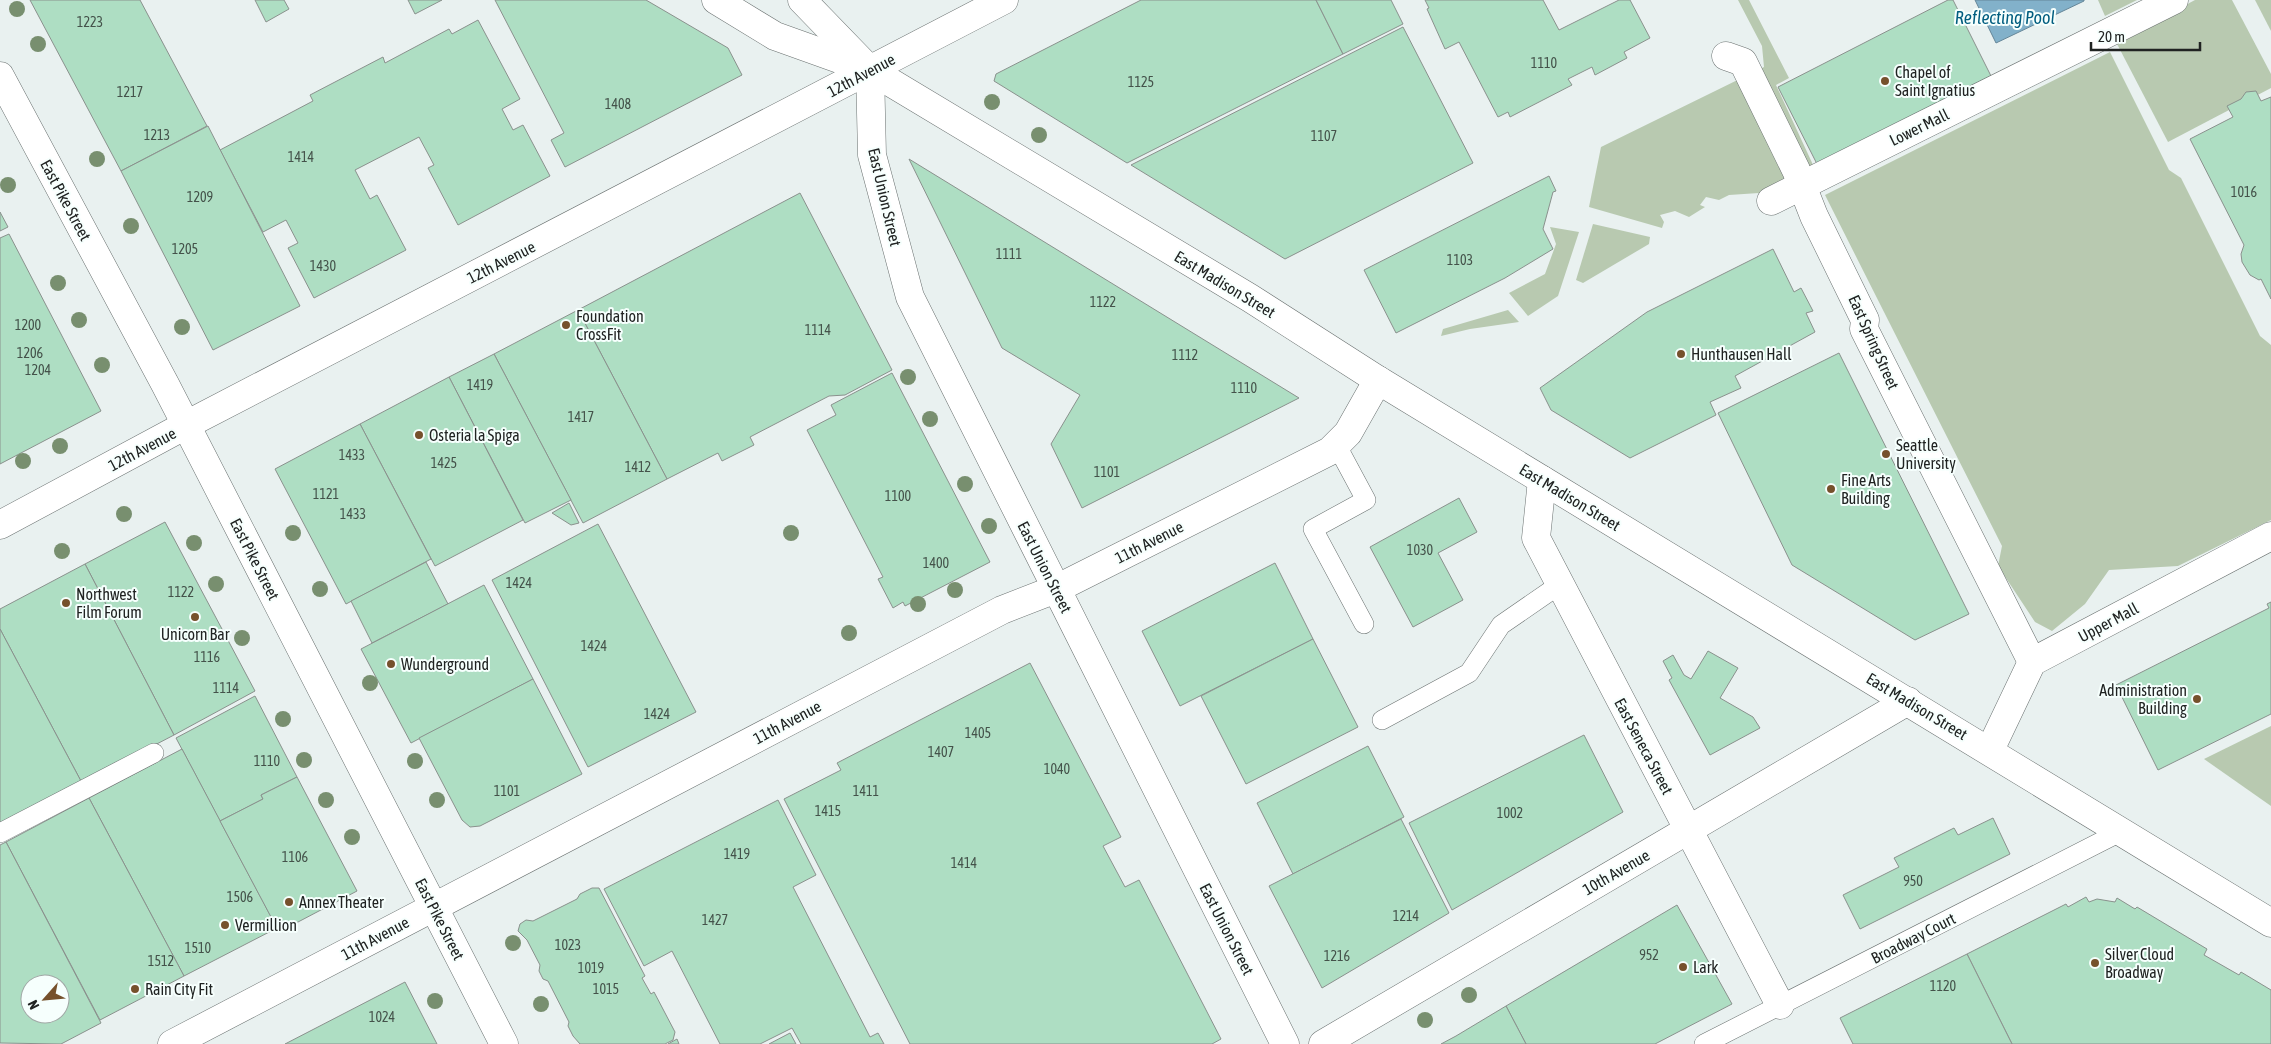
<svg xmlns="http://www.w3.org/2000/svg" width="2271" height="1044" viewBox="0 0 2271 1044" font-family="'Asap Condensed',sans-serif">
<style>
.green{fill:#b8c9b0}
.water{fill:#82b1ca;stroke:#658698}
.building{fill:#aedec3;stroke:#8a918d;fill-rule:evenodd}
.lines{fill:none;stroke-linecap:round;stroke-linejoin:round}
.lane-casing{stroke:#6a7170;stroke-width:20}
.street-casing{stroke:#6a7170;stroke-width:29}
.secondary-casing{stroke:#6a7170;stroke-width:29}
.primary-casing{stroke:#6a7170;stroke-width:29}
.lane{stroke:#fff;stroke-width:19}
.street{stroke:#fff;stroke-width:28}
.secondary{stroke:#fff;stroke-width:28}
.primary{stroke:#fff;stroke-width:28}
.tree{fill:#788f6f}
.poi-dot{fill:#76512c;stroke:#f6fffd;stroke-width:2}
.labels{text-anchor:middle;stroke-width:4;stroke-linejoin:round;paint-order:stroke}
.number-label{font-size:14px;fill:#44524a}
.poi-label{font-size:16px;fill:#202322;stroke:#f6fffd;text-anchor:start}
.street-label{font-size:16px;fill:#202322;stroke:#f6fffd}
.water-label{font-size:18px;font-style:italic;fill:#005d7f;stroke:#f6fffd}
</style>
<rect width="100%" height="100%" fill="#e9f1f0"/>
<g class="green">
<path d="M 1738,0 L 1749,0 L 1789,78 L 1776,85 L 1814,167 L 1759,193 L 1729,195 L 1719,200 L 1706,197 L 1700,205 L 1705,207 L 1689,217 L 1675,211 L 1660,215 L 1664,222 L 1662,228 L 1589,207 L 1601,147 L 1764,67 L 1762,46 Z"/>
<path d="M 2098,0 L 2137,0 L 2105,16 Z"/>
<path d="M 2195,0 L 2232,0 L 2271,74 L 2271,88 L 2168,142 L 2116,42 Z"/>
<path d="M 2255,0 L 2271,0 L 2271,31 Z"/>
<path d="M 2110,52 L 2169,170 L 2181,178 L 2260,336 L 2271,345 L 2271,520 L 2178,566 L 2109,570 L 2085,604 L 2052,631 L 2035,622 L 1998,566 L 2002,546 L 1825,195 Z"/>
<path d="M 1593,224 L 1650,237 L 1649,244 L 1583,283 L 1576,280 Z"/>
<path d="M 1550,227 L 1579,232 L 1558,296 L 1528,316 L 1509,293 L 1545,274 L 1556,244 Z"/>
<path d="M 1508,310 L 1519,322 L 1470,329 L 1441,336 L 1443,329 Z"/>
<path d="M 2271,726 L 2271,806 L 2204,759 Z"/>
</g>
<path class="water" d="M 1975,0 L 2084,0 L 2084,1 L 1996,43 Z"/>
<g class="building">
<path d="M 30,0 L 140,0 L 207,126 L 121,171 Z"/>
<path d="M 255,0 L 284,0 L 289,9 L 266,22 Z"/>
<path d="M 408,0 L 442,0 L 415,14 Z"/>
<path d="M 495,0 L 646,0 L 728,48 L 742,75 L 565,167 L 551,140 L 564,133 Z"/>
<path d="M 1141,0 L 1316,0 L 1343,54 L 1127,163 L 994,81 L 996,74 Z"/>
<path d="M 1316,0 L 1391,0 L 1403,24 L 1343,54 Z"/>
<path d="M 1425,0 L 1543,0 L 1559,30 L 1619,0 L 1630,0 L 1650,38 L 1624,52 L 1627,58 L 1595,75 L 1592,67 L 1568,79 L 1572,85 L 1510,117 L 1508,112 L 1498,117 L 1459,42 L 1445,49 L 1427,9 L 1429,8 Z"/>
<path d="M 1948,0 L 1953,0 L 1991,76 L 1817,164 L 1778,87 Z"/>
<path d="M 478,20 L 520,99 L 502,109 L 513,130 L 523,125 L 550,176 L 458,225 L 428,168 L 434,165 L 419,137 L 355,170 L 370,199 L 377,195 L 406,250 L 314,298 L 288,248 L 298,243 L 286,220 L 263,232 L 220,150 L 313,101 L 310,95 L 383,57 L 385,63 L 449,29 L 452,34 Z"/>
<path d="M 1403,27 L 1473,163 L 1285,259 L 1131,165 Z"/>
<path d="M 2256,91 L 2261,101 L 2271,97 L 2271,299 L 2261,279 L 2259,280 L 2250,275 L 2242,262 L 2241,254 L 2244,245 L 2190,139 L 2233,117 L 2227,106 L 2241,99 L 2246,92 Z"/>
<path d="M 208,126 L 300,306 L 213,350 L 121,171 Z"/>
<path d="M 909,159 L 1299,398 L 1082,508 L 1051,444 L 1080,395 L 1002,348 Z"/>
<path d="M 1549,176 L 1556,191 L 1553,192 L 1543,229 L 1553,249 L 1505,278 L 1396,333 L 1364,270 Z"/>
<path d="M 800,193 L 892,370 L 845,395 L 829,396 L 750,437 L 754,445 L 722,461 L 718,453 L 667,479 L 578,310 Z"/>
<path d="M 0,212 L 8,227 L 0,231 Z"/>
<path d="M 9,234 L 101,411 L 0,464 L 0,238 Z"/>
<path d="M 1773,249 L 1794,292 L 1801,288 L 1813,311 L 1806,313 L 1815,332 L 1735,376 L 1741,388 L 1710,402 L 1716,415 L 1630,458 L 1551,410 L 1540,388 L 1647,312 Z"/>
<path d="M 578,310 L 667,479 L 583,523 L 494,354 Z"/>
<path d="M 1839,353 L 1969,614 L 1915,640 L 1792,565 L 1718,413 Z"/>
<path d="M 494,354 L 571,500 L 525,523 L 449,377 Z"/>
<path d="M 892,373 L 990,562 L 905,606 L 903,602 L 893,608 L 878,579 L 883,577 L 807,430 L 836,415 L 831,405 Z"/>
<path d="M 449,377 L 523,520 L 435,566 L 360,424 Z"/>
<path d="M 360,424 L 431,559 L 346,604 L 275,469 Z"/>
<path d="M 1459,498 L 1477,532 L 1438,553 L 1463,600 L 1413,627 L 1370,547 Z"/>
<path d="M 569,503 L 579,523 L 571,525 L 552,513 Z"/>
<path d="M 165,522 L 255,691 L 174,735 L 85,564 Z"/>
<path d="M 598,524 L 696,712 L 588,767 L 492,580 Z"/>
<path d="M 426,562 L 448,604 L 372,643 L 351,601 Z"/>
<path d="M 1275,563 L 1313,639 L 1180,706 L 1142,631 Z"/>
<path d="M 85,564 L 174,735 L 82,783 L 0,629 L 0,609 Z"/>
<path d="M 484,585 L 533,679 L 411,743 L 361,649 Z"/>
<path d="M 2271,602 L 2271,714 L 2158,770 L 2116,685 L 2269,608 L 2267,604 Z"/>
<path d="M 0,629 L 82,783 L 0,826 Z"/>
<path d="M 1313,639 L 1358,727 L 1246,784 L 1201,696 Z"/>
<path d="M 1708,651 L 1738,668 L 1720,698 L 1753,717 L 1760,728 L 1710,755 L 1669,680 L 1672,678 L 1663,661 L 1673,655 L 1684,675 L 1691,679 Z"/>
<path d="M 1030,663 L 1121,837 L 1103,846 L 1125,887 L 1139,880 L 1221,1039 L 1212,1044 L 910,1044 L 784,799 L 841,770 L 837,763 Z"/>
<path d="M 533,679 L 582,774 L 480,826 L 470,827 L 462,820 L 419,738 Z"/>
<path d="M 255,696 L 297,777 L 261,795 L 263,799 L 220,821 L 176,738 Z"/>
<path d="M 1584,735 L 1623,812 L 1452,910 L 1409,823 Z"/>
<path d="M 1368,746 L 1404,817 L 1293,874 L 1257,803 Z"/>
<path d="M 182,749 L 277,928 L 184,976 L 89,798 Z"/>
<path d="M 297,777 L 357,891 L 279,932 L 220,821 L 263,799 L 261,795 Z"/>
<path d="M 89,798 L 184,976 L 100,1020 L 6,842 Z"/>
<path d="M 778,800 L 816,875 L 793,887 L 870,1037 L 878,1033 L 884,1044 L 801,1044 L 792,1028 L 760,1044 L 720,1044 L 672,951 L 644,966 L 604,889 Z"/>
<path d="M 1993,818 L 2010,854 L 1860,929 L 1843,895 L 1899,867 L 1894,858 L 1954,828 L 1958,835 Z"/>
<path d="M 1401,819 L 1449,913 L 1322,988 L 1269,886 Z"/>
<path d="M 6,842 L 101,1023 L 61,1044 L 0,1043 L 0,845 ZM 30,984 L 60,984 L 60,1014 L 30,1014 Z"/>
<path d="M 592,888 L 599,888 L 645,976 L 642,978 L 651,994 L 654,992 L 675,1032 L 673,1040 L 665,1044 L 580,1044 L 573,1036 L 568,1026 L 569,1022 L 548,981 L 543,979 L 539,971 L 540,965 L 527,940 L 518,931 L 520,924 L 526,920 L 533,921 L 577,899 L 580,894 Z"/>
<path d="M 2086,897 L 2089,902 L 2097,899 L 2115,902 L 2117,898 L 2135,909 L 2137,907 L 2207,949 L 2204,955 L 2239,975 L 2241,972 L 2271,990 L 2271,1044 L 2012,1044 L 1967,954 L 2066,904 L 2068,907 Z"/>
<path d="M 1677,905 L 1732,1004 L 1655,1044 L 1526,1044 L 1506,1006 Z"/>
<path d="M 1967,954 L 2012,1044 L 1853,1044 L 1840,1018 Z"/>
<path d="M 405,982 L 437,1044 L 285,1044 Z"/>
<path d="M 1506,1006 L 1526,1044 L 1441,1044 L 1456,1036 Z"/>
<path d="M 790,1033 L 796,1044 L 769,1044 Z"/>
<path d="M 677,1039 L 679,1044 L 668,1044 Z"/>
</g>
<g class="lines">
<g class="lane-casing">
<g id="lane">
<path d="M 1337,446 L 1366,500 L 1313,529 L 1364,624"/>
<path d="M 1382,720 L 1469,673 L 1501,625 L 1559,585"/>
<path d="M 0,833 L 154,753"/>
<path d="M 1704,1044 L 2122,831"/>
</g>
</g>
<g class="street-casing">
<g id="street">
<path d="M 1726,56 L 1743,62 L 1796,170 L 1814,216 L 1865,320 L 1864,329 L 2032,662"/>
<path d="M 1771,201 L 2174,0"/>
<path d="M 1542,480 L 1536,538 L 1780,1005"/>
<path d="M 1990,750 L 2032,662 L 2271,536"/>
<path d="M 172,1044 L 1002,610 L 1056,589"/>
<path d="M 1323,1044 L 1908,701"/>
</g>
</g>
<g class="secondary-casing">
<g id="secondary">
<path d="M 870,70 L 872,155 L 910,297 L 1285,1044"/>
<path d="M 0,76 L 165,384 L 504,1044"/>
<path d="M 0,525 L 186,425 L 1004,0"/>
<path d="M 1056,589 L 1330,451 L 1348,433 L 1378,380"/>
</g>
</g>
<g class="primary-casing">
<g id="primary">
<path d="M 716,0 L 775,36 L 870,70 L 1250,298 L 1378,380 L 2271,923"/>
<path d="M 802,0 L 865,65"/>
</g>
</g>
<use href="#lane" class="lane"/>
<use href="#street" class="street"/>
<use href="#secondary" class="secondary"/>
<use href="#primary" class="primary"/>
</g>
<g class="tree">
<circle cx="17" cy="9" r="8"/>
<circle cx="38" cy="44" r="8"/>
<circle cx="992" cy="102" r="8"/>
<circle cx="1039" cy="135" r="8"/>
<circle cx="97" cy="159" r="8"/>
<circle cx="8" cy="185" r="8"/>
<circle cx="131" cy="226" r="8"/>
<circle cx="58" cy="283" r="8"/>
<circle cx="79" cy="320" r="8"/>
<circle cx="182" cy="327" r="8"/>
<circle cx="102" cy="365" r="8"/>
<circle cx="908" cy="377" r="8"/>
<circle cx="930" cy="419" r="8"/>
<circle cx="60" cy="446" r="8"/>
<circle cx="23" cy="461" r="8"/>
<circle cx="965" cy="484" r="8"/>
<circle cx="124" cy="514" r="8"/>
<circle cx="989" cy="526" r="8"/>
<circle cx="293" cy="533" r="8"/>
<circle cx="791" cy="533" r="8"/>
<circle cx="194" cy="543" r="8"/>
<circle cx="62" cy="551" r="8"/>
<circle cx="216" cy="584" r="8"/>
<circle cx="320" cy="589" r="8"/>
<circle cx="955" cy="590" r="8"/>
<circle cx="918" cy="604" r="8"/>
<circle cx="849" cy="633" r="8"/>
<circle cx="242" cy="638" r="8"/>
<circle cx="370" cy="683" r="8"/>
<circle cx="283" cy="719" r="8"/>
<circle cx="304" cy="760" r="8"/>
<circle cx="415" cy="761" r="8"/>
<circle cx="326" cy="800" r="8"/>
<circle cx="437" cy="800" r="8"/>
<circle cx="352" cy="837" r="8"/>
<circle cx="513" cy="943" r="8"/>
<circle cx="1469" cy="995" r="8"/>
<circle cx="435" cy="1001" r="8"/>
<circle cx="541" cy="1004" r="8"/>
<circle cx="1425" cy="1020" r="8"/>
</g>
<g class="poi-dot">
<circle cx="1885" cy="81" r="5"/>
<circle cx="566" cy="325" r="5"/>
<circle cx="1681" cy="354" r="5"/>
<circle cx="419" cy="435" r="5"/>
<circle cx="1886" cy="454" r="5"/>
<circle cx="1831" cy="489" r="5"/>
<circle cx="66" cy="603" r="5"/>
<circle cx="195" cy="617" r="5"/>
<circle cx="391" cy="664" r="5"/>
<circle cx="2197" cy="699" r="5"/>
<circle cx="289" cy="902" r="5"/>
<circle cx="225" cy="925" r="5"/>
<circle cx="2095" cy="963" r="5"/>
<circle cx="1683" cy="967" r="5"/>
<circle cx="135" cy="989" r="5"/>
</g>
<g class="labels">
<g class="number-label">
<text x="90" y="27">1223</text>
<text x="1544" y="68">1110</text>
<text x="1141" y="87">1125</text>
<text x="130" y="97">1217</text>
<text x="618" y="109">1408</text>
<text x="157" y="140">1213</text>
<text x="1324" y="141">1107</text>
<text x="301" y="162">1414</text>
<text x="2244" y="197">1016</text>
<text x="200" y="202">1209</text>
<text x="185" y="254">1205</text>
<text x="1009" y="259">1111</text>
<text x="1460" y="265">1103</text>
<text x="323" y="271">1430</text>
<text x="1103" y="307">1122</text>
<text x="28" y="330">1200</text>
<text x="818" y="335">1114</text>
<text x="30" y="358">1206</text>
<text x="1185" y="360">1112</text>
<text x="38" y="375">1204</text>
<text x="480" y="390">1419</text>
<text x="1244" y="393">1110</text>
<text x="581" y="422">1417</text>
<text x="352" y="460">1433</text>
<text x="444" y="468">1425</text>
<text x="638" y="472">1412</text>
<text x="1107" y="477">1101</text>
<text x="326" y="499">1121</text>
<text x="898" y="501">1100</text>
<text x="353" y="519">1433</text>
<text x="1420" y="555">1030</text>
<text x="936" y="568">1400</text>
<text x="519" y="588">1424</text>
<text x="181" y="597">1122</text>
<text x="594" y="651">1424</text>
<text x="207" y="662">1116</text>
<text x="226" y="693">1114</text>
<text x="657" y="719">1424</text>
<text x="978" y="738">1405</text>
<text x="941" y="757">1407</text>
<text x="267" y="766">1110</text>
<text x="1057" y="774">1040</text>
<text x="507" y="796">1101</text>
<text x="866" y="796">1411</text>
<text x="828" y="816">1415</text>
<text x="1510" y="818">1002</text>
<text x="737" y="859">1419</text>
<text x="295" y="862">1106</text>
<text x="964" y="868">1414</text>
<text x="1913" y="886">950</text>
<text x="240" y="902">1506</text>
<text x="1406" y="921">1214</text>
<text x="715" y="925">1427</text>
<text x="568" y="950">1023</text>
<text x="198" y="953">1510</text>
<text x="1649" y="960">952</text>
<text x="1337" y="961">1216</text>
<text x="161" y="966">1512</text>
<text x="591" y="973">1019</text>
<text x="1943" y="991">1120</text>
<text x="606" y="994">1015</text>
<text x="382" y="1022">1024</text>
</g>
<g class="poi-label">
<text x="1895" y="78">Chapel of<tspan x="1895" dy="18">Saint Ignatius</tspan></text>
<text x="576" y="322">Foundation<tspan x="576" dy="18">CrossFit</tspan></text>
<text x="1691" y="360">Hunthausen Hall</text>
<text x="429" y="441">Osteria la Spiga</text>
<text x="1896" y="451">Seattle<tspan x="1896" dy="18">University</tspan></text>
<text x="1841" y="486">Fine Arts<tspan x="1841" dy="18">Building</tspan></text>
<text x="76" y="600">Northwest<tspan x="76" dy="18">Film Forum</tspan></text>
<text x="195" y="640" text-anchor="middle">Unicorn Bar</text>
<text x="401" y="670">Wunderground</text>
<text x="2187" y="696" text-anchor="end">Administration<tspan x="2187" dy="18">Building</tspan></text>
<text x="299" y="908">Annex Theater</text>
<text x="235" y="931">Vermillion</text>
<text x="2105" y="960">Silver Cloud<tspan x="2105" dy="18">Broadway</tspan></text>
<text x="1693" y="973">Lark</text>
<text x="145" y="995">Rain City Fit</text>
</g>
<g class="street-label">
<text transform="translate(861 75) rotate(-28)" y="6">12th Avenue</text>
<text transform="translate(1919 127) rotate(-26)" y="6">Lower Mall</text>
<text transform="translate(885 197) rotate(77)" y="6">East Union Street</text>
<text transform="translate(66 200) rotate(62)" y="6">East Pike Street</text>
<text transform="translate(501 262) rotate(-27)" y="6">12th Avenue</text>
<text transform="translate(1225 284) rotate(31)" y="6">East Madison Street</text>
<text transform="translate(1874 342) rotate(66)" y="6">East Spring Street</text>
<text transform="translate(142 449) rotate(-28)" y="6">12th Avenue</text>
<text transform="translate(1570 497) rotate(31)" y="6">East Madison Street</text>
<text transform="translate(1149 542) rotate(-27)" y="6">11th Avenue</text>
<text transform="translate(255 559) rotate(63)" y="6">East Pike Street</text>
<text transform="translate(1045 567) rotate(63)" y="6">East Union Street</text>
<text transform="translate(2108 622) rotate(-28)" y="6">Upper Mall</text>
<text transform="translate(1917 706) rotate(31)" y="6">East Madison Street</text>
<text transform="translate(787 722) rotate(-28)" y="6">11th Avenue</text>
<text transform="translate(1644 746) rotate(62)" y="6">East Seneca Street</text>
<text transform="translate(1616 872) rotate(-30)" y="6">10th Avenue</text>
<text transform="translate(440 919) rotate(63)" y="6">East Pike Street</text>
<text transform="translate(1227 929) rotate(63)" y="6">East Union Street</text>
<text transform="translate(375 938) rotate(-28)" y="6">11th Avenue</text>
<text transform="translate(1913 938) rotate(-27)" y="6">Broadway Court</text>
</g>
<g class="water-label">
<text x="2005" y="24">Reflecting Pool</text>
</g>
</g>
<g transform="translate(45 999) rotate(243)"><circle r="24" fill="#f6fffd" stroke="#a0a7a5"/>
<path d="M0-4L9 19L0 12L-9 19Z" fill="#76512c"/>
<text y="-8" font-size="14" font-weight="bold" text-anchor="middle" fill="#202322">N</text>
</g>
<path d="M2091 42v8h109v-8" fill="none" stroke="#202322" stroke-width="2.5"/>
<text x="2098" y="42" font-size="15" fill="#202322" stroke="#f6fffd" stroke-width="4" paint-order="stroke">20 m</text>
</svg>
